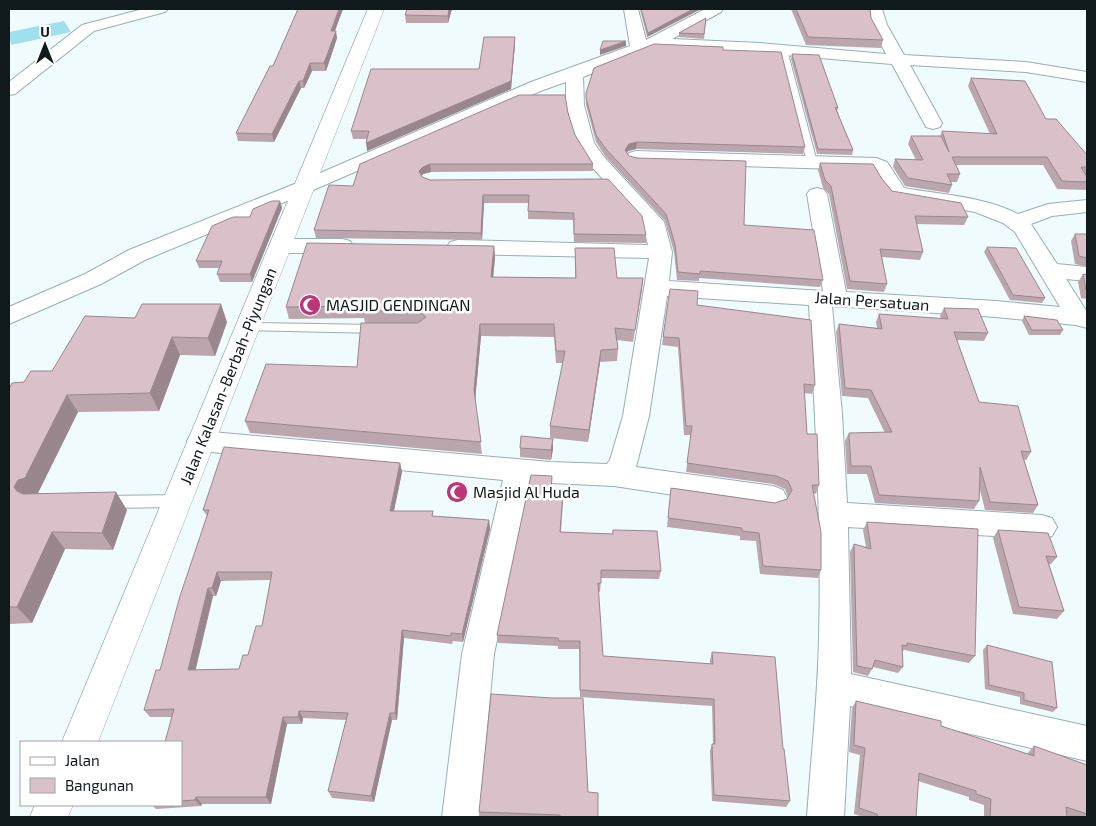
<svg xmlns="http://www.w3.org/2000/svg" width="1096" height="826" viewBox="0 0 1096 826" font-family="'Exo 2',sans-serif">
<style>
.green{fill:#9fdfee}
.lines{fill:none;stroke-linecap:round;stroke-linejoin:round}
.service-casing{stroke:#95b0b6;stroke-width:2}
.minor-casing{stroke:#95b0b6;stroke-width:2}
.tertiary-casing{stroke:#95b0b6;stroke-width:1}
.service{fill:#fff;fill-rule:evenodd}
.minor{fill:#fff;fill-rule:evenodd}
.tertiary{fill:#fff;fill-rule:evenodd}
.wall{fill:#bba6ad;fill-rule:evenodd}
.shaded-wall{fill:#99878d}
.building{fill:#dac1c9;stroke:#99878d;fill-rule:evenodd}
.labels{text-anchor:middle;stroke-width:5;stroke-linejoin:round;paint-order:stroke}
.street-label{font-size:16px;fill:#101a1c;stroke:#fff}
.poi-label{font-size:16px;fill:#101a1c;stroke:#fff;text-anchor:start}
</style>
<rect width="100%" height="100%" fill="#f0fbfd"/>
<path class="green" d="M 64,21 L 71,32 L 11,45 L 9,32 Z"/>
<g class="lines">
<g class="service-casing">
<g id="service">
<path d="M 780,48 L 787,50 L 817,162 L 815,164 L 812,165 L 807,162 L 779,50 Z"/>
<path d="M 247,323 L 377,325 L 383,329 L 377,333 L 243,330 L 241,327 L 243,324 Z"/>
<path d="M 178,495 L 183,497 L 185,501 L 183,505 L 178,507 L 105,508 L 100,506 L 98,502 L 100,498 L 105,496 Z"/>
</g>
</g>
<g class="minor-casing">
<g id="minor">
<path d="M 143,9 L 168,9 L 165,12 L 94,31 L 15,94 L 9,95 L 9,82 L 82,25 Z"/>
<path d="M 624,9 L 638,9 L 646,40 L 705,9 L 723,9 L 721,12 L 672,39 L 760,43 L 886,54 L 871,25 L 867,9 L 882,9 L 887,25 L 904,55 L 1026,62 L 1087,72 L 1087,82 L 1026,72 L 910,65 L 942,123 L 940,127 L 933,129 L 926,127 L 924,123 L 892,64 L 760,53 L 653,49 L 583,77 L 584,105 L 594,143 L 604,157 L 664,222 L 672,252 L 669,281 L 823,291 L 807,194 L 810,190 L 817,188 L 824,190 L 827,194 L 846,292 L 996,301 L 1060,307 L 1015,232 L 1003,223 L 975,212 L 890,197 L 881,186 L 872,170 L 636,163 L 629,161 L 626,157 L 629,153 L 636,151 L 876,158 L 887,162 L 904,188 C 943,195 982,196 1018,214 L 1048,204 L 1087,200 L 1087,212 L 1052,216 L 1031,224 L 1057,264 L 1087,267 L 1087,281 L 1066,279 L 1087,312 L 1087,328 L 1076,325 L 996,317 L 832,306 L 842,414 L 847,503 L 1042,515 L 1052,518 L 1057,527 L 1052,536 L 1042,539 L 848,527 L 851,674 L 1087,726 L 1087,761 L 850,706 L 844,817 L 807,817 C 811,757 818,697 819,637 C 822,526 815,416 809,305 L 667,296 L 649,416 L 636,467 L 773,486 L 783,490 L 787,498 L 783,506 L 773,510 L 614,486 L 530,482 L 494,654 L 479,817 L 442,817 L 462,654 L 503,480 L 201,451 L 191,448 L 187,441 L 191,434 L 201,431 L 550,462 L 607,464 L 610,460 L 623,416 L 649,258 L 458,254 L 450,252 L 447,247 L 450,242 L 458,240 L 648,245 L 643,223 L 590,165 L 576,143 L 566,105 L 566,82 L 543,90 L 311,191 L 145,260 L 101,284 L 9,324 L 9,307 L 85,274 L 129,250 L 297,183 L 531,82 L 630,46 Z"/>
<path d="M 280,239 L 342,239 L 350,241 L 353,246 L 350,251 L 342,253 L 280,253 L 272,251 L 269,246 L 272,241 Z"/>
</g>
</g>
<g class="tertiary-casing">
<g id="tertiary">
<path d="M 368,9 L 384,9 L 98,742 L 62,742 Z"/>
<path d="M 35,805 L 73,805 L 68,817 L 30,817 Z"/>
</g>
</g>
<use href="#service" class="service"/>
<use href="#minor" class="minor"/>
<use href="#tertiary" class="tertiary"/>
</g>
<g class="wall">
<path d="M 298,9 L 343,9 L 335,31 L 337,38 L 326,71 L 312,71 L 304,88 L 301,88 L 274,142 L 238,141 L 236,133 L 273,66 Z"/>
<path d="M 452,9 L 448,23 L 406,23 L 405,15 Z"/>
<path d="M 640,9 L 701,9 L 647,37 Z"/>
<path d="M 791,9 L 870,9 L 871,18 L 883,40 L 881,48 L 806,45 Z"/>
<path d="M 706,18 L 704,39 L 679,37 L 679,33 Z"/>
<path d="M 515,37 L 515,44 L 511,89 L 367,151 L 367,139 L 353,139 L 351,131 L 479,69 Z"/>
<path d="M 723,50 L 805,147 L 803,154 L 636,149 L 628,151 L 627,153 L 629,156 L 744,225 L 823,280 L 820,287 L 699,278 L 699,281 L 677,280 L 674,252 L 665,221 L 605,156 L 596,142 L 586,105 L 586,93 Z"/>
<path d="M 792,54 L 838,108 L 837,112 L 853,150 L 852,155 L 817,154 L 791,59 Z"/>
<path d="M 971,78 L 1046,119 L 1087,155 L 1087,188 L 1086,190 L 1057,189 L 1043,165 L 956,165 L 960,174 L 957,182 L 951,182 L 952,185 L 949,193 L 905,186 L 893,167 L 895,159 L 916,160 L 908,144 L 911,136 L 940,136 L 942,131 L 990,134 L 968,86 Z"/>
<path d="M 568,113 L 575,135 L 593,164 L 593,171 L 431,172 L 423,174 L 421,177 L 430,180 L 608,179 L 646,235 L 646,243 L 574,242 L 573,220 L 528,219 L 528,203 L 484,203 L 482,240 L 316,238 L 314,230 L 353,186 Z"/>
<path d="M 820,163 L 882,179 L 892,191 L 968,217 L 964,225 L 916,224 L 923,252 L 920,260 L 882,257 L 887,284 L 884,292 L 847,289 L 829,194 L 823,188 L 818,170 Z"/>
<path d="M 280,201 L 282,208 L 252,282 L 220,282 L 217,274 L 220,268 L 199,268 L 196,261 L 250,217 Z"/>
<path d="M 1075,234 L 1087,234 L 1087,267 L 1075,264 L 1071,241 Z"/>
<path d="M 494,246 L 495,258 L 493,277 L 575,278 L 575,248 L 617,278 L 643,278 L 633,342 L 617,340 L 618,349 L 617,361 L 600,362 L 588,442 L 550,438 L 550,426 L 563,363 L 556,363 L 554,337 L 481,336 L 475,400 L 482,454 L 250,433 L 245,421 L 357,367 L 365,323 L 364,318 L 289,319 L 286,307 Z"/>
<path d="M 987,247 L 1045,298 L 1042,303 L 1010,300 L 984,252 Z"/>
<path d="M 1083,274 L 1087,275 L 1087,299 L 1081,298 L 1078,282 Z"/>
<path d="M 670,289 L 697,305 L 815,385 L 812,394 L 804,393 L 807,434 L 819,485 L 816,494 L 813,493 L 821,570 L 818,578 L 760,574 L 756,541 L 740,540 L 740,536 L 667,527 L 671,488 L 775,503 L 787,499 L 788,497 L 785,489 L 773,484 L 686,472 L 691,435 L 684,435 L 678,347 L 662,345 Z"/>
<path d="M 944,308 L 988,333 L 984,341 L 957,340 L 979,402 L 1031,452 L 1026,460 L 1024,460 L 1038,505 L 1033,513 L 985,510 L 980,490 L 979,501 L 974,509 L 875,503 L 867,474 L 847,474 L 845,441 L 849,433 L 885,433 L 868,398 L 842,396 L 836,332 L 839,324 L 877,328 L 876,322 L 879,314 L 941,319 L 940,316 Z"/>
<path d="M 1024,316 L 1063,330 L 1060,335 L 1029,335 L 1022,321 Z"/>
<path d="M 227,322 L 215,356 L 180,355 L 159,411 L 78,412 L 38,493 L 127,510 L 113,550 L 65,549 L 32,623 L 9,624 L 9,389 L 52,371 Z"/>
<path d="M 520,448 L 553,449 L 551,460 L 520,457 Z"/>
<path d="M 400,463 L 402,472 L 394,511 L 434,516 L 489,520 L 490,529 L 463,642 L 453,641 L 452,644 L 404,638 L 397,720 L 392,720 L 374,802 L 332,798 L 328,791 L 346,720 L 303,718 L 302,724 L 287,724 L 271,804 L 202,804 L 201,806 L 156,809 L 152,805 L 181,805 L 181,742 L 172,717 L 150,717 L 144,710 L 160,670 L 207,516 L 203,510 ZM 271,580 L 262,626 L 248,655 L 239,669 L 195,670 L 213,596 L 216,596 L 221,581 Z"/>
<path d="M 552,493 L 563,502 L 561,532 L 612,534 L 613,530 L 661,571 L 659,579 L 601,578 L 600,592 L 598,591 L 603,656 L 710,664 L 710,660 L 712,652 L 783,749 L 790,801 L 786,807 L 712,801 L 710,751 L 712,744 L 713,744 L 712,706 L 580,697 L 579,649 L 558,649 L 558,646 L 498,643 L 497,635 Z"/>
<path d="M 867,522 L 975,656 L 969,663 L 904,650 L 902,652 L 903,667 L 898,673 L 873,667 L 868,676 L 853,672 L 850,552 L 854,544 L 866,547 L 863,530 Z"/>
<path d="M 998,530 L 1057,557 L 1051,564 L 1049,564 L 1064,611 L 1057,619 L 1013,614 L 993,538 Z"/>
<path d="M 987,645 L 1057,708 L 1053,712 L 1020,704 L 1020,697 L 985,689 L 983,650 Z"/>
<path d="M 856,701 L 941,726 L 1027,754 L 1034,746 L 1087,765 L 1087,817 L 1070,817 L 1067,816 L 1067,817 L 984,817 L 984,805 L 969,800 L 969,797 L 918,781 L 916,817 L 863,817 L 854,814 L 860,755 L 849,752 L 852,708 Z"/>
<path d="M 588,792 L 598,817 L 480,817 L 479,812 Z"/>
</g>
<g class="shaded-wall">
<path d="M 339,9 L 343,9 L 332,38 L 331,31 Z"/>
<path d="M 449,9 L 452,9 L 448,23 L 448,16 Z"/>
<path d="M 693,9 L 701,9 L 647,37 L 648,33 Z"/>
<path d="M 336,31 L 337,38 L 326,71 L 324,63 Z"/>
<path d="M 515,37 L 515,44 L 511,89 L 367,151 L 366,143 L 511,81 Z"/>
<path d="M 626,41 L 626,46 L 600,55 L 600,50 Z"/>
<path d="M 310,63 L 312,71 L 304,88 L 303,81 Z"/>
<path d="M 299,81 L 301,88 L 274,142 L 272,134 Z"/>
<path d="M 637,142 L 636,149 L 628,151 L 624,157 L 625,150 L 629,144 Z"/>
<path d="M 430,164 L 431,172 L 423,174 L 420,179 L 419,171 L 423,167 Z"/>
<path d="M 483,195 L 484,203 L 482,240 L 481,233 Z"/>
<path d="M 280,201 L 282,208 L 252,282 L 250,274 Z"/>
<path d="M 494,246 L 495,258 L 492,289 L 491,277 Z"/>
<path d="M 643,278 L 642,290 L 633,342 L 635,330 Z"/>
<path d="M 221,304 L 227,322 L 215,356 L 208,338 Z"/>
<path d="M 480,324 L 481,336 L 475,402 L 474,390 Z"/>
<path d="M 172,337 L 180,355 L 159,411 L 150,393 Z"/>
<path d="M 601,350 L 600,362 L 588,442 L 589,430 Z"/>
<path d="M 67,395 L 78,412 L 30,509 L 14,487 Z"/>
<path d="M 553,439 L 553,449 L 551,460 L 551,450 Z"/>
<path d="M 400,463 L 402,472 L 392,520 L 390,511 Z"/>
<path d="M 116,492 L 127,510 L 113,550 L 102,533 Z"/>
<path d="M 489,520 L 490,529 L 463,642 L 462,634 Z"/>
<path d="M 52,532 L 65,549 L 32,623 L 17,607 Z"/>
<path d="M 217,572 L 221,581 L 216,596 L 212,588 Z"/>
<path d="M 208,588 L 213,596 L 194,677 L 188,670 Z"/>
<path d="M 402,630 L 404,638 L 397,720 L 395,713 Z"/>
<path d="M 299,711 L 303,718 L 302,724 L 298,717 Z"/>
<path d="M 390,713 L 392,720 L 374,802 L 371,796 Z"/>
<path d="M 283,717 L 287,724 L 271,804 L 266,797 Z"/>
<path d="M 196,797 L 202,804 L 201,806 L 195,800 Z"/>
</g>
<g class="building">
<path d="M 298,9 L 339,9 L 331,31 L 336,31 L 324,63 L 310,63 L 303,81 L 299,81 L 272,134 L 236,133 L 270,66 L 273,66 Z"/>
<path d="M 407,9 L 449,9 L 448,16 L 405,15 Z"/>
<path d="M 641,9 L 693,9 L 648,33 Z"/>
<path d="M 796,9 L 870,9 L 871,18 L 883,40 L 808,37 Z"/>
<path d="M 706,18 L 704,34 L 679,33 Z"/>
<path d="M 484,37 L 515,37 L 511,81 L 366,143 L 369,131 L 351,131 L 371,69 L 479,69 Z"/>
<path d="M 603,41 L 626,41 L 600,50 Z"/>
<path d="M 654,44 L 723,47 L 723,50 L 781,52 L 805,147 L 637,142 L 629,144 L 625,150 L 629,156 L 637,158 L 746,161 L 744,225 L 814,230 L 823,280 L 700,271 L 700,274 L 678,272 L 675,244 L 666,214 L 606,149 L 596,135 L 586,98 L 586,93 L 594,68 Z"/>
<path d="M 792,54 L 819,55 L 838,108 L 835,107 L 853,150 L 818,149 Z"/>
<path d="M 971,78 L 1025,81 L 1046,119 L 1056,119 L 1087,155 L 1087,167 L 1081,167 L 1087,177 L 1087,182 L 1062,181 L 1047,157 L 952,157 L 960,174 L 947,174 L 952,185 L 908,178 L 895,159 L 923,160 L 911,136 L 941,136 L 949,152 L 942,131 L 997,134 Z"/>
<path d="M 519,95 L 565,95 L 568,113 L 575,135 L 593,164 L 430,164 L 423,167 L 419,171 L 422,177 L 430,180 L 608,179 L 642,216 L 646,235 L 574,234 L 574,213 L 528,211 L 529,195 L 483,195 L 481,233 L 314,230 L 329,185 L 353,186 L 360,164 Z"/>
<path d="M 820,163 L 873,164 L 882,179 L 892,191 L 961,203 L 968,217 L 915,216 L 923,252 L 880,249 L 887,284 L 850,281 L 831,186 L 825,180 Z"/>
<path d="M 272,201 L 280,201 L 250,274 L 217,274 L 222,261 L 196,261 L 212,226 L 233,217 L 250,217 L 253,209 Z"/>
<path d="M 1075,234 L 1087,234 L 1087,258 L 1079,256 Z"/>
<path d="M 307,243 L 494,246 L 491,277 L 576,278 L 575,248 L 614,248 L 617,278 L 643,278 L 635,330 L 615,328 L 618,349 L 601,350 L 589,430 L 550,426 L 565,351 L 556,351 L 554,324 L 480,324 L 474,390 L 481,442 L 245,421 L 266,364 L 357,367 L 361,323 L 418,323 L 426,317 L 418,311 L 362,311 L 363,306 L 286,307 Z"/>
<path d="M 987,247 L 1016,248 L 1045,298 L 1013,295 Z"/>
<path d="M 1083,274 L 1087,275 L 1087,290 L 1086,290 Z"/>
<path d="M 670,289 L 698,291 L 697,305 L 811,320 L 815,385 L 804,384 L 807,434 L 817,434 L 819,485 L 812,485 L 821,532 L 821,570 L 763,566 L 759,533 L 742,531 L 742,528 L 668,518 L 671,488 L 775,503 L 787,499 L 792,490 L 788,481 L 776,476 L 687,463 L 692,426 L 686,426 L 679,338 L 663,337 Z"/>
<path d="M 142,304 L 221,304 L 208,338 L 172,337 L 150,393 L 67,395 L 25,478 L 18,480 L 14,487 L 17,491 L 23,494 L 116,492 L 102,533 L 52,532 L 17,607 L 9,607 L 9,389 L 12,383 L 24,382 L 31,371 L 52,371 L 85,316 L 135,318 Z"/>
<path d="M 944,308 L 978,309 L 988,333 L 954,332 L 979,402 L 1018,406 L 1031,452 L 1021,451 L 1038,505 L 990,502 L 980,467 L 979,501 L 879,495 L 871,466 L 851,466 L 849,433 L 892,432 L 871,390 L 845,388 L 839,324 L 882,329 L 879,314 L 948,319 Z"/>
<path d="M 1024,316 L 1057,320 L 1063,330 L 1032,330 Z"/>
<path d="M 521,436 L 553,439 L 551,450 L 520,448 Z"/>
<path d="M 224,447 L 400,463 L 390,511 L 433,511 L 432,516 L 489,520 L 462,634 L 451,633 L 451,636 L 402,630 L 395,713 L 390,713 L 371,796 L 328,791 L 348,713 L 299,711 L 298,717 L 283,717 L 266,797 L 196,797 L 195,800 L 181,801 L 181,742 L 165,742 L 174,709 L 144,710 L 156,670 L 160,670 L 180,596 L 209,510 L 203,510 ZM 217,572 L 272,572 L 262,626 L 256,626 L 248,655 L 243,655 L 239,669 L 188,670 L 208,588 L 212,588 Z"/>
<path d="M 531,475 L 552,476 L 551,493 L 563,493 L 560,532 L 613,534 L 613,530 L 657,531 L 661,571 L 601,570 L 601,583 L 598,583 L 603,656 L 713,664 L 712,652 L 775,657 L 783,749 L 784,749 L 790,801 L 714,795 L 712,744 L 715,744 L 714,699 L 580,690 L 580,641 L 559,641 L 558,638 L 497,635 Z"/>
<path d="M 867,522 L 978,529 L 975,656 L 907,643 L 907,646 L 902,645 L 903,667 L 875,660 L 872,669 L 857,666 L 854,544 L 871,549 Z"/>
<path d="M 998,530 L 1048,533 L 1057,557 L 1046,556 L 1064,611 L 1019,607 Z"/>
<path d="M 987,645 L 1052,662 L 1057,708 L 1024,700 L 1024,693 L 989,685 Z"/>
<path d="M 491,694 L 552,698 L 583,698 L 588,792 L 598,793 L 598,817 L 560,817 L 560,815 L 479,812 Z"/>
<path d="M 856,701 L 941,721 L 941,726 L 1034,756 L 1034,746 L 1087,765 L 1087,814 L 1066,807 L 1067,817 L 990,817 L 991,799 L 976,794 L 976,791 L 919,773 L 916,817 L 878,817 L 877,814 L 859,808 L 865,748 L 854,745 Z"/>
</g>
<defs>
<g id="mosque-disc" transform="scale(1.125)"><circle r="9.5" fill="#bb3577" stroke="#fff"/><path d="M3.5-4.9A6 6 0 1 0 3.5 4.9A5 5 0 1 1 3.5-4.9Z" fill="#fff"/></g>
</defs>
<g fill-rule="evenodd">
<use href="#mosque-disc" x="310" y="305"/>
<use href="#mosque-disc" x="457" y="492"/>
</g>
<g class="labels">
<g class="street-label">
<text transform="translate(872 301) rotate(4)" y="6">Jalan Persatuan</text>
<text transform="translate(228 376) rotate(-68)" y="6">Jalan Kalasan-Berbah-Piyungan</text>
</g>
<g class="poi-label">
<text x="326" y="311">MASJID GENDINGAN</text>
<text x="473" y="498">Masjid Al Huda</text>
</g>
</g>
<rect width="1096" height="826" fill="none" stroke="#101a1c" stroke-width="20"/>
<rect x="20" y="741" width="162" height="65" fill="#ffffff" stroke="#9fa3a4"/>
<rect x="30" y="757" width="25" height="8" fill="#ffffff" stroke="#9fa3a4"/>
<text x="65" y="766" font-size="15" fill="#101a1c">Jalan</text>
<rect x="30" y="778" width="25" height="15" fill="#dac1c9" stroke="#9fa3a4"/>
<text x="65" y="791" font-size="15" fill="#101a1c">Bangunan</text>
<g transform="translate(45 45)" stroke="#ffffff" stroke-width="4" paint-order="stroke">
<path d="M0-4L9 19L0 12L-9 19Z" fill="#101a1c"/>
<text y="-8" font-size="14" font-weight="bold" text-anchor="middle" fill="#101a1c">U</text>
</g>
</svg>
